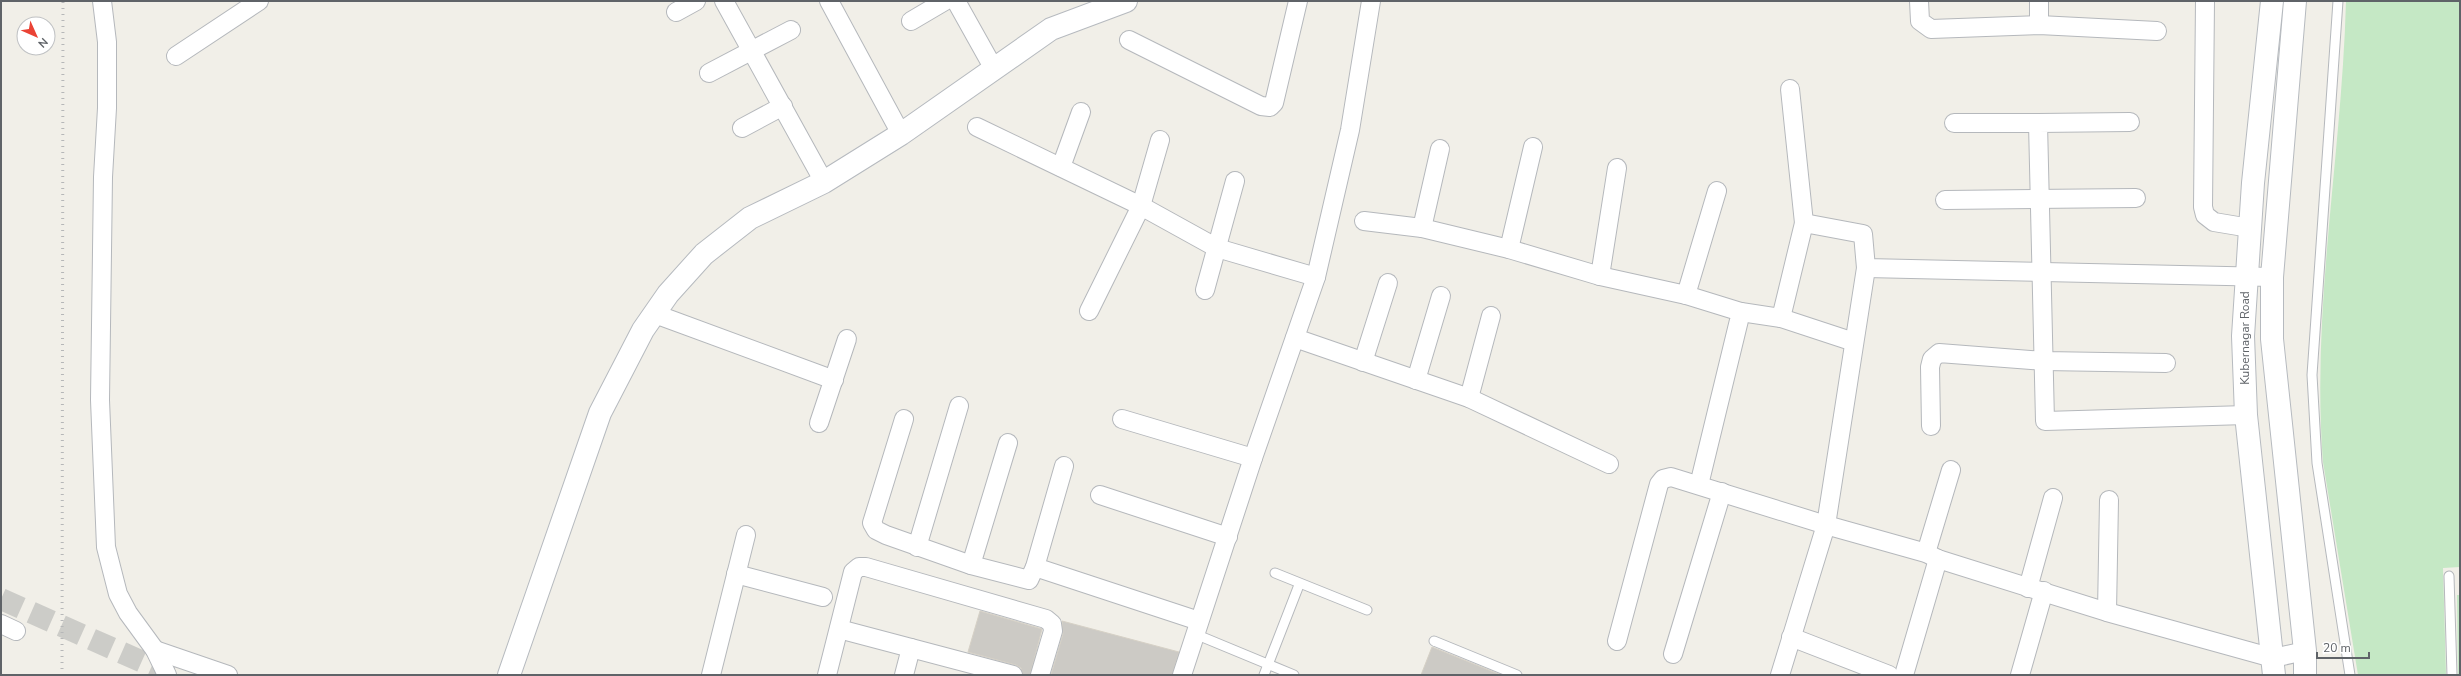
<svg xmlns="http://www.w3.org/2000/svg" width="2461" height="676" viewBox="0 0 2461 676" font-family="'Nunito Sans',sans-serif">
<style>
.green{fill:#c5e8c5}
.building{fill:#cccac5;stroke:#d6d1c6}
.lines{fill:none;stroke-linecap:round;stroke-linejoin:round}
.secondary-tunnel{stroke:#ccccc8;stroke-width:22;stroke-dasharray:22 11;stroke-linecap:butt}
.lane-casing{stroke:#b5b8bc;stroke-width:11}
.street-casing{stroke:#b5b8bc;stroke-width:20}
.secondary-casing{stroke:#b6babf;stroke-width:24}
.lane{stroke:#fff;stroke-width:9}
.street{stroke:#fff;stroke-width:18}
.secondary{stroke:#fff;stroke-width:22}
.rail{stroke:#b6b7b8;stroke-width:3;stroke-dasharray:1 5;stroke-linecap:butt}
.labels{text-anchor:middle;stroke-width:3;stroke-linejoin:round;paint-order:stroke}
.street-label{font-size:12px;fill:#5f6368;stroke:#fff}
</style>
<rect width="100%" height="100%" fill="#f1efe8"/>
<g class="green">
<path d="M 2346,1 L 2460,1 L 2460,567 L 2443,568 L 2446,675 L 2358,675 L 2323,462 C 2311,308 2342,155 2346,1 Z"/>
<path d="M 2457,595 L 2460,595 L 2460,675 L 2458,675 Z"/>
</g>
<g class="building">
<path d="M 980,611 L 1042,629 L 1030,675 L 1023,675 L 1021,668 L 1016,665 L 968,652 Z"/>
<path d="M 1062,621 L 1179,652 L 1172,675 L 1051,675 L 1063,634 Z"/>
<path d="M 1432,647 L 1501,675 L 1421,675 Z"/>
</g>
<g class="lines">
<path class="secondary-tunnel" d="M 1,599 L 172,675"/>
<g class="lane-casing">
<g id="lane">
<path d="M 2338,1 L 2312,375 L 2317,463 L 2350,675"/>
<path d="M 1275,573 L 1367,610"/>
<path d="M 2449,576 L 2452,675"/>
<path d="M 1195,634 L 1294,675"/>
<path d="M 1434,641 L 1517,675"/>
<path d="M 1264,675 L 1299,585"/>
</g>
</g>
<g class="street-casing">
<g id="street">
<path d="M 102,1 L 107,42 L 107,108 L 103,177 L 100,400 L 106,547 L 118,594 L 128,613 L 155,650 L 167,675"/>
<path d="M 724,1 L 824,182"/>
<path d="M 829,1 L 901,134"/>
<path d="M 956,1 L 994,69"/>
<path d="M 1919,1 L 1920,21 L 1931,29 L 2039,25 L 2157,31"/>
<path d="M 2205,1 L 2203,207 L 2205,215 L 2214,222 L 2250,228"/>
<path d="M 676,12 L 696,1"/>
<path d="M 911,21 L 945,1"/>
<path d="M 2039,25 L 2039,1"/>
<path d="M 1129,40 L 1261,106 L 1270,107 L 1274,103 L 1298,1"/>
<path d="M 176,56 L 259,1"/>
<path d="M 709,73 L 791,30"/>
<path d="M 1790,89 L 1804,223"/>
<path d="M 2130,122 L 2038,123 L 2045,421 L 2246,415"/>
<path d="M 1954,123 L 2038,123"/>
<path d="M 977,127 L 1141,206 L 1217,248 L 1316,277"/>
<path d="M 742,128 L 783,106"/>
<path d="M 1061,167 L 1081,112"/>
<path d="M 1945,200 L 2136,198"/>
<path d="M 1364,221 L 1422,228 L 1509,249 L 1600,276 L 1686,295 L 1741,312 L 1699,485"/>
<path d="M 1422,228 L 1440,149"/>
<path d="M 1509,249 L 1533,147"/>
<path d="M 1600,276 L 1617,168"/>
<path d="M 1205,290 L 1235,181"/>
<path d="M 1686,295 L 1717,191"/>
<path d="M 1089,311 L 1141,206 L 1160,140"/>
<path d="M 1741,312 L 1781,318 L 1804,223 L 1863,234 L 1866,268 L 2272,277"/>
<path d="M 655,314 L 834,380"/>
<path d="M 1781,318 L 1854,342"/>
<path d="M 1295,338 L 1469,398 L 1609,464"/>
<path d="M 1363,362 L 1388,283"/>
<path d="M 1416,380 L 1441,296"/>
<path d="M 1469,398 L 1491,316"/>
<path d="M 904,419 L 872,523 L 876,530 L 886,535 L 971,565 L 1029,580 L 1035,567 L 1064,466"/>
<path d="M 1122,419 L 1253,458"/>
<path d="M 819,423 L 847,339"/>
<path d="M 1931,426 L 1930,367 L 1932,359 L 1939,353 L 2044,361 L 2166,363"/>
<path d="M 1100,495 L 1228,537"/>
<path d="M 917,547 L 959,406"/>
<path d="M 1926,553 L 1951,470"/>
<path d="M 971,565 L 1008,443"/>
<path d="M 1035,567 L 1199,621"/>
<path d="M 736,574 L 823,597"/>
<path d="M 2028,588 L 2053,498"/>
<path d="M 2107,612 L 2109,500"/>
<path d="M 1,624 L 16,631"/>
<path d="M 839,629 L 1013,675"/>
<path d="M 1791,637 L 1889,675"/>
<path d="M 1617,641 L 1659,484 L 1663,479 L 1671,477 L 1826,525 L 1926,553 L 1938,559 L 2107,612 L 2273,658 L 2305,651"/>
<path d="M 155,650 L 228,675"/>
<path d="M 1673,654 L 1722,492"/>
<path d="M 711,675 L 746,535"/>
<path d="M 827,675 L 853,572 L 859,567 L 866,567 L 1046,619 L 1052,624 L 1053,631 L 1040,675"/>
<path d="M 904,675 L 911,648"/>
<path d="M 1182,675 L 1253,458 L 1316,277 L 1350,130 L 1371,1"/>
<path d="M 1780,675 L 1826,525 L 1866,268"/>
<path d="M 1904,675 L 1938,559"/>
<path d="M 2020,675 L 2044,591"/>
</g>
</g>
<g class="secondary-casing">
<g id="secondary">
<path d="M 2272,1 L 2253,183 L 2243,336 L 2246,415 L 2274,675"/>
<path d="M 2295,1 L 2272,277 L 2272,339 L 2305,651 L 2305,675"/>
<path d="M 509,675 L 600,413 L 643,330 L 668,294 L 704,254 L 750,218 L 824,182 L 901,134 L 1051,29 L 1126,1"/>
</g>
</g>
<use href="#lane" class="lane"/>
<use href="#street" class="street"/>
<use href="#secondary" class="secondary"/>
<path class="rail" d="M 62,675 L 63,1"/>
</g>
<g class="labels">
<g class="street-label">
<text transform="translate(2245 338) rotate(-90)" y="4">Kubernagar Road</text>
</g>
</g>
<rect width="2461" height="676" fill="none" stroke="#5f6368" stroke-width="4"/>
<g transform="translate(36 36) rotate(135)"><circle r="19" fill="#ffffff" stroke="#bfc1c3"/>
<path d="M0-3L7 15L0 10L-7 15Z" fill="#ea4335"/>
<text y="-6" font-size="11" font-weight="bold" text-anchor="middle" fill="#5f6368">N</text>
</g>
<path d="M2317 652v6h52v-6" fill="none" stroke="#5f6368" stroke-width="2"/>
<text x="2323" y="652" font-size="12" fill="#5f6368" stroke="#ffffff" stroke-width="3" paint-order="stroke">20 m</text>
</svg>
